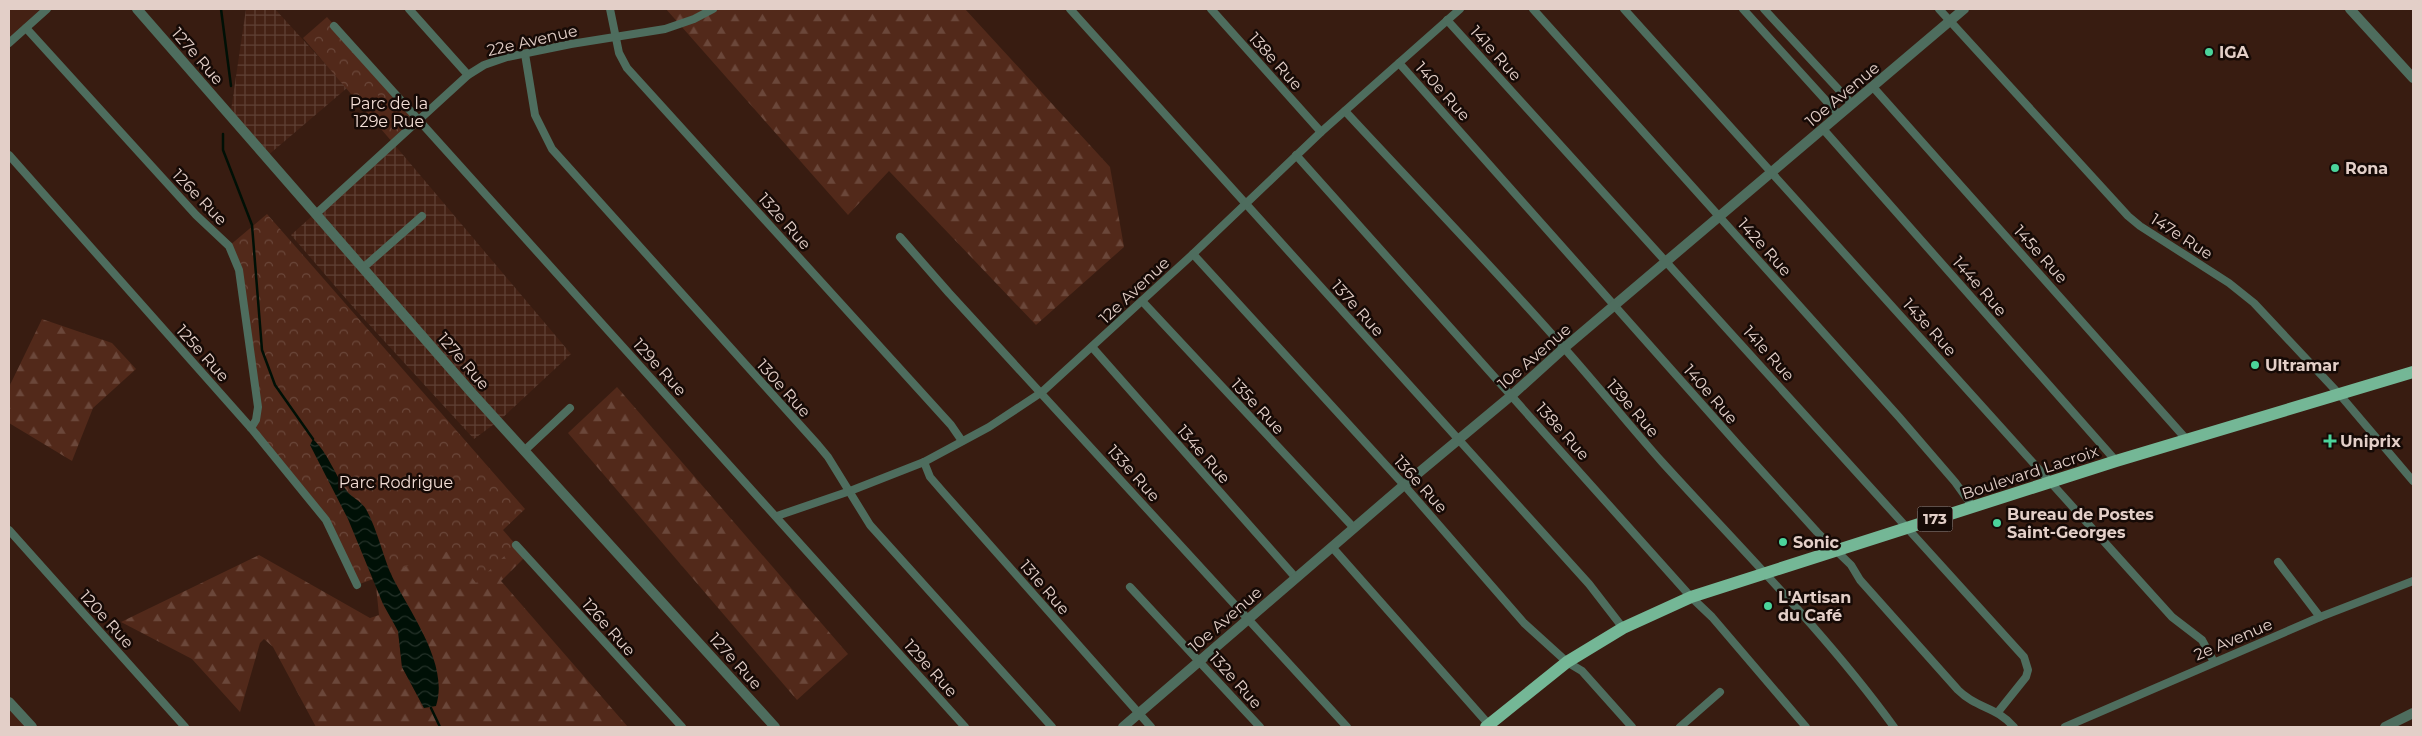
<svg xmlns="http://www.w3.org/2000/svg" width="2422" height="736" viewBox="0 0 2422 736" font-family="Montserrat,sans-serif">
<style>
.built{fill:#442114}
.industrial{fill:url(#industrial-grid)}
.forest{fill:url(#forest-firs)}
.park{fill:url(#park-crowns)}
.garden{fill:#52291a}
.water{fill:url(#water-waves)}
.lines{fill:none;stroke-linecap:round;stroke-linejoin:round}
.stream{stroke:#001006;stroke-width:2.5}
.minor{stroke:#4e6d5e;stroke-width:8}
.tertiary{stroke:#4e6d5e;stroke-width:10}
.primary{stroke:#74b796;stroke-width:12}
.poi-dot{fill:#4bd49b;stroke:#160a06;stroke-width:2}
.labels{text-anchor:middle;stroke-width:5;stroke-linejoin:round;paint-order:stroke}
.shield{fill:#160a06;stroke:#a6948e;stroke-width:1}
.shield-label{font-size:15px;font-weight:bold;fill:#e3cfc8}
.street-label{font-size:16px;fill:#e3cfc8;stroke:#160a06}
.poi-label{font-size:16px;font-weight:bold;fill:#e3cfc8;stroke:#160a06;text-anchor:start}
.park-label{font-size:16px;fill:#f2ddd5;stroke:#160a06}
</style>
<defs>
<pattern id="industrial-grid" width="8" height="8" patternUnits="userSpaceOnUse" patternTransform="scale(1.25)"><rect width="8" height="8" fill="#442114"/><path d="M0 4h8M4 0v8" fill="none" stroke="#5f4035"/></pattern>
<pattern id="forest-firs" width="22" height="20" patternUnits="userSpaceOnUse" patternTransform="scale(1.25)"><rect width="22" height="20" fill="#52291a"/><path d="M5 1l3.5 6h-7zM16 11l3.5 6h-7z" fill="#6b473a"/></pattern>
<pattern id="park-crowns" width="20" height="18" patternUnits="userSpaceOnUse" patternTransform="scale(1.25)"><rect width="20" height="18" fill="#52291a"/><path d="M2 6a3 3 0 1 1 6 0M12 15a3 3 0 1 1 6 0" fill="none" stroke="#6b473a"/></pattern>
<pattern id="water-waves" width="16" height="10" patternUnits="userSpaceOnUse" patternTransform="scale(1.25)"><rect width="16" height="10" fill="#001006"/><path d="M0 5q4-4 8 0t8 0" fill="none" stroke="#253229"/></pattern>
</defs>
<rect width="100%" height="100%" fill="#381c11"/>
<g class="built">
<path d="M 9,9 L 39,9 L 43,13 L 9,43 Z"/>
<path d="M 9,704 L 29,727 L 9,727 Z"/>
</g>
<g class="industrial">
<path d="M 246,9 L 275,9 L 347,88 L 266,157 L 230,117 Z"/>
<path d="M 393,143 L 571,354 L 501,419 L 474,439 L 354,308 L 291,235 Z"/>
</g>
<g class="forest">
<path d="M 666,9 L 965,9 L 1110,167 L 1124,247 L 1036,325 L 889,171 L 848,215 Z"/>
<path d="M 305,277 L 524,558 L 501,581 L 628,727 L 316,727 L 273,647 L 264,639 L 260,643 L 240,712 L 192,659 L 121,622 L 259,555 L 370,618 L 379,615 L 376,586 L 398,631 L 402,667 L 424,708 L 391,573 L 369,515 Z"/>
<path d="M 42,319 L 112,343 L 136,369 L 93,408 L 72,461 L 9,423 L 9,387 Z"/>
<path d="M 617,387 L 848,654 L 797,700 L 568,433 Z"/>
</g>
<g class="park">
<path d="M 327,17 L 418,120 L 393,143 L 303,38 Z"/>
<path d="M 267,214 L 525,509 L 503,530 L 516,545 L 476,583 L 451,550 L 357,585 L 334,533 L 251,428 L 256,420 L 244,301 L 229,246 Z"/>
</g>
<path class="garden" d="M 368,84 L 392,111 L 382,120 L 358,93 Z"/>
<path class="water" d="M 313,439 C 328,453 334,473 346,490 C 352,498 363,502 367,511 C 377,530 382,552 390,572 C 407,609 450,663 436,706 L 424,708 L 402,667 L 398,631 L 383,604 L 348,519 L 310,445 Z"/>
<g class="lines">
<g class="stream">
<path d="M 221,9 L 231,86"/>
<path d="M 223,134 L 223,150 L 252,225 L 262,350 L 275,385 L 313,439"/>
<path d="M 431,708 L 440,727"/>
</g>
<g class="minor">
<path d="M 409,9 L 468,75"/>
<path d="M 610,9 L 619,53 L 627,68 L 951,425 L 962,441"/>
<path d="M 1070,9 L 1589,584 L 1623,628"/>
<path d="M 1211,9 L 1321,132"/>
<path d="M 1533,9 L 1899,417 L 1955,482 L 1973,507"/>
<path d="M 1624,9 L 2172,617 L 2202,640 L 2214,662"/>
<path d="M 1743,9 L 1839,115"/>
<path d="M 1764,9 L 1852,104"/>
<path d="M 1939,9 L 2128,216 L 2140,226 L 2229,283 L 2254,303 L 2340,395 L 2413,481"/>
<path d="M 1447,20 L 2024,657 L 2028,670 L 2026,677 L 1998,712"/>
<path d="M 334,26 L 965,727"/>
<path d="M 26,28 L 196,215 L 229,246 L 239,270 L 258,407 L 256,420 L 251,428"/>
<path d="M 9,43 L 47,9"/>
<path d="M 525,54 L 535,115 L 552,149 L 818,445 L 828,457 L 870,525 L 1052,727"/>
<path d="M 1399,63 L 1740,447 L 1817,532 L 1851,565 L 1860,580 L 1958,690 C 1977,709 1996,706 2014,727"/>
<path d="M 1873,87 L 2187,440"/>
<path d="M 1345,111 C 1418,190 1494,268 1565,349 C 1598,386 1629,425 1662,462 C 1741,549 1825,632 1894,727"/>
<path d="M 1823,129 L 2116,461"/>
<path d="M 9,155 L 251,428 L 326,520 L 357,585"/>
<path d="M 1296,155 L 1691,597 L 1712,617 L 1806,727"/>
<path d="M 317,213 L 468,75 L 484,65 L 507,57 L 571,44 L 665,29 L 694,19 L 713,9"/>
<path d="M 900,237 L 949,293 L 1347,727"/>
<path d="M 1193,254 L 1404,485 L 1524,623 L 1567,662 L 1582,671 L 1632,727"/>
<path d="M 364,267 L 422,216"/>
<path d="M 1142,301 L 1354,528"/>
<path d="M 1092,347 L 1296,578"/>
<path d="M 524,451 L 570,408"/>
<path d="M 924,462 L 930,477 L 943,492 L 1151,727"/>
<path d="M 777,516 L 850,491 L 924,462 L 989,427 L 1042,392 L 1193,254 L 1321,132 L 1460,9"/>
<path d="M 9,530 L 185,727"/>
<path d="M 516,545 L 682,727"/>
<path d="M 1332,547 L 1491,727"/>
<path d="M 2278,562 L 2320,617"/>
<path d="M 1130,587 L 1260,727"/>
<path d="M 1680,727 L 1720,692"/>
<path d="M 2065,727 L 2320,617 L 2413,581"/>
</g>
<g class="tertiary">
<path d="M 137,9 L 471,392 L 775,727"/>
<path d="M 2350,9 L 2413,78"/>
<path d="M 9,702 L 32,727"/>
<path d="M 1123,727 L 1404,485 L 1512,395 L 1564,348 L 1964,9"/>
<path d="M 2385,727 L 2413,713"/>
</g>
<path class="primary" d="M 1486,727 L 1567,662 L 1623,628 L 1691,597 L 2116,461 L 2413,372"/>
</g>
<g class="poi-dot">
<circle cx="2209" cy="52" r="5"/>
<circle cx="2335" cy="168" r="5"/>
<circle cx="2255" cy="365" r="5"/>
<path d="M2327.5 433.5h5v5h5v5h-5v5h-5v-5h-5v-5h5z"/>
<circle cx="1997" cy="523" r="5"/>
<circle cx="1783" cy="542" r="5"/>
<circle cx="1768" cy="606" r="5"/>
</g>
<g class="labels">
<rect class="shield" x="1917.5" y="506.5" width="35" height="25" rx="4"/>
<g class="shield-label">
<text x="1935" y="524">173</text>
</g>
<g class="street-label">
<text transform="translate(532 40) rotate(-13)" y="6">22e Avenue</text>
<text transform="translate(1496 53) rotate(48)" y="6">141e Rue</text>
<text transform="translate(198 56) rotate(49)" y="6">127e Rue</text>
<text transform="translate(1276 61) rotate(48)" y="6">138e Rue</text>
<text transform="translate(1443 91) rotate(48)" y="6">140e Rue</text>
<text transform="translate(1842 94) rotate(-40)" y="6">10e Avenue</text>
<text transform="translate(200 197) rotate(46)" y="6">126e Rue</text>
<text transform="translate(785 221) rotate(48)" y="6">132e Rue</text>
<text transform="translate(2182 236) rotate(33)" y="6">147e Rue</text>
<text transform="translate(1765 247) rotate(48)" y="6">142e Rue</text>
<text transform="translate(2041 254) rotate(48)" y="6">145e Rue</text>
<text transform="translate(1980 286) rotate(49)" y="6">144e Rue</text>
<text transform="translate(1134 290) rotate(-43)" y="6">12e Avenue</text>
<text transform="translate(1358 308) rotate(48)" y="6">137e Rue</text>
<text transform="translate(1930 327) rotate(48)" y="6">143e Rue</text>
<text transform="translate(203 353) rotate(48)" y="6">125e Rue</text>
<text transform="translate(1769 353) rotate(48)" y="6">141e Rue</text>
<text transform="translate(1534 356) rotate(-41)" y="6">10e Avenue</text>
<text transform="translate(464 361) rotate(49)" y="6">127e Rue</text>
<text transform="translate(660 367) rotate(48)" y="6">129e Rue</text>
<text transform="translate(784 388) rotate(48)" y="6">130e Rue</text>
<text transform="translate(1711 394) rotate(49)" y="6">140e Rue</text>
<text transform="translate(1258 406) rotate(47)" y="6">135e Rue</text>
<text transform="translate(1633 408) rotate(49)" y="6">139e Rue</text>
<text transform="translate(1563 431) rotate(48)" y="6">138e Rue</text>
<text transform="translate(1204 454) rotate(49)" y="6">134e Rue</text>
<text transform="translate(2030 472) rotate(-18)" y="6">Boulevard Lacroix</text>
<text transform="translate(1134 473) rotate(48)" y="6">133e Rue</text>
<text transform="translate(1421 484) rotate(48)" y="6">136e Rue</text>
<text transform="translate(1045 587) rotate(49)" y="6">131e Rue</text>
<text transform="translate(107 619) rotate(48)" y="6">120e Rue</text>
<text transform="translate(1225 619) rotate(-41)" y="6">10e Avenue</text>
<text transform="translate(609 627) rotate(48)" y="6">126e Rue</text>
<text transform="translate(2233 639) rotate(-23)" y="6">2e Avenue</text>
<text transform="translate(736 661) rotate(48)" y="6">127e Rue</text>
<text transform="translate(931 668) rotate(48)" y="6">129e Rue</text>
<text transform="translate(1236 680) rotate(48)" y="6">132e Rue</text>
</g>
<g class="poi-label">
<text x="2219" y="58">IGA</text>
<text x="2345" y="174">Rona</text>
<text x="2265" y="371">Ultramar</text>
<text x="2340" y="447">Uniprix</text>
<text x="2007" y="520">Bureau de Postes<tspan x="2007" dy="18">Saint-Georges</tspan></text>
<text x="1793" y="548">Sonic</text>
<text x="1778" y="603">L'Artisan<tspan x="1778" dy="18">du Café</tspan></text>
</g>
<g class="park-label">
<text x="389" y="109">Parc de la<tspan x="389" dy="18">129e Rue</tspan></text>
<text x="396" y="488">Parc Rodrigue</text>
</g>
</g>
<rect width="2422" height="736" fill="none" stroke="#e3cfc8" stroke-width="20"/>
</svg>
